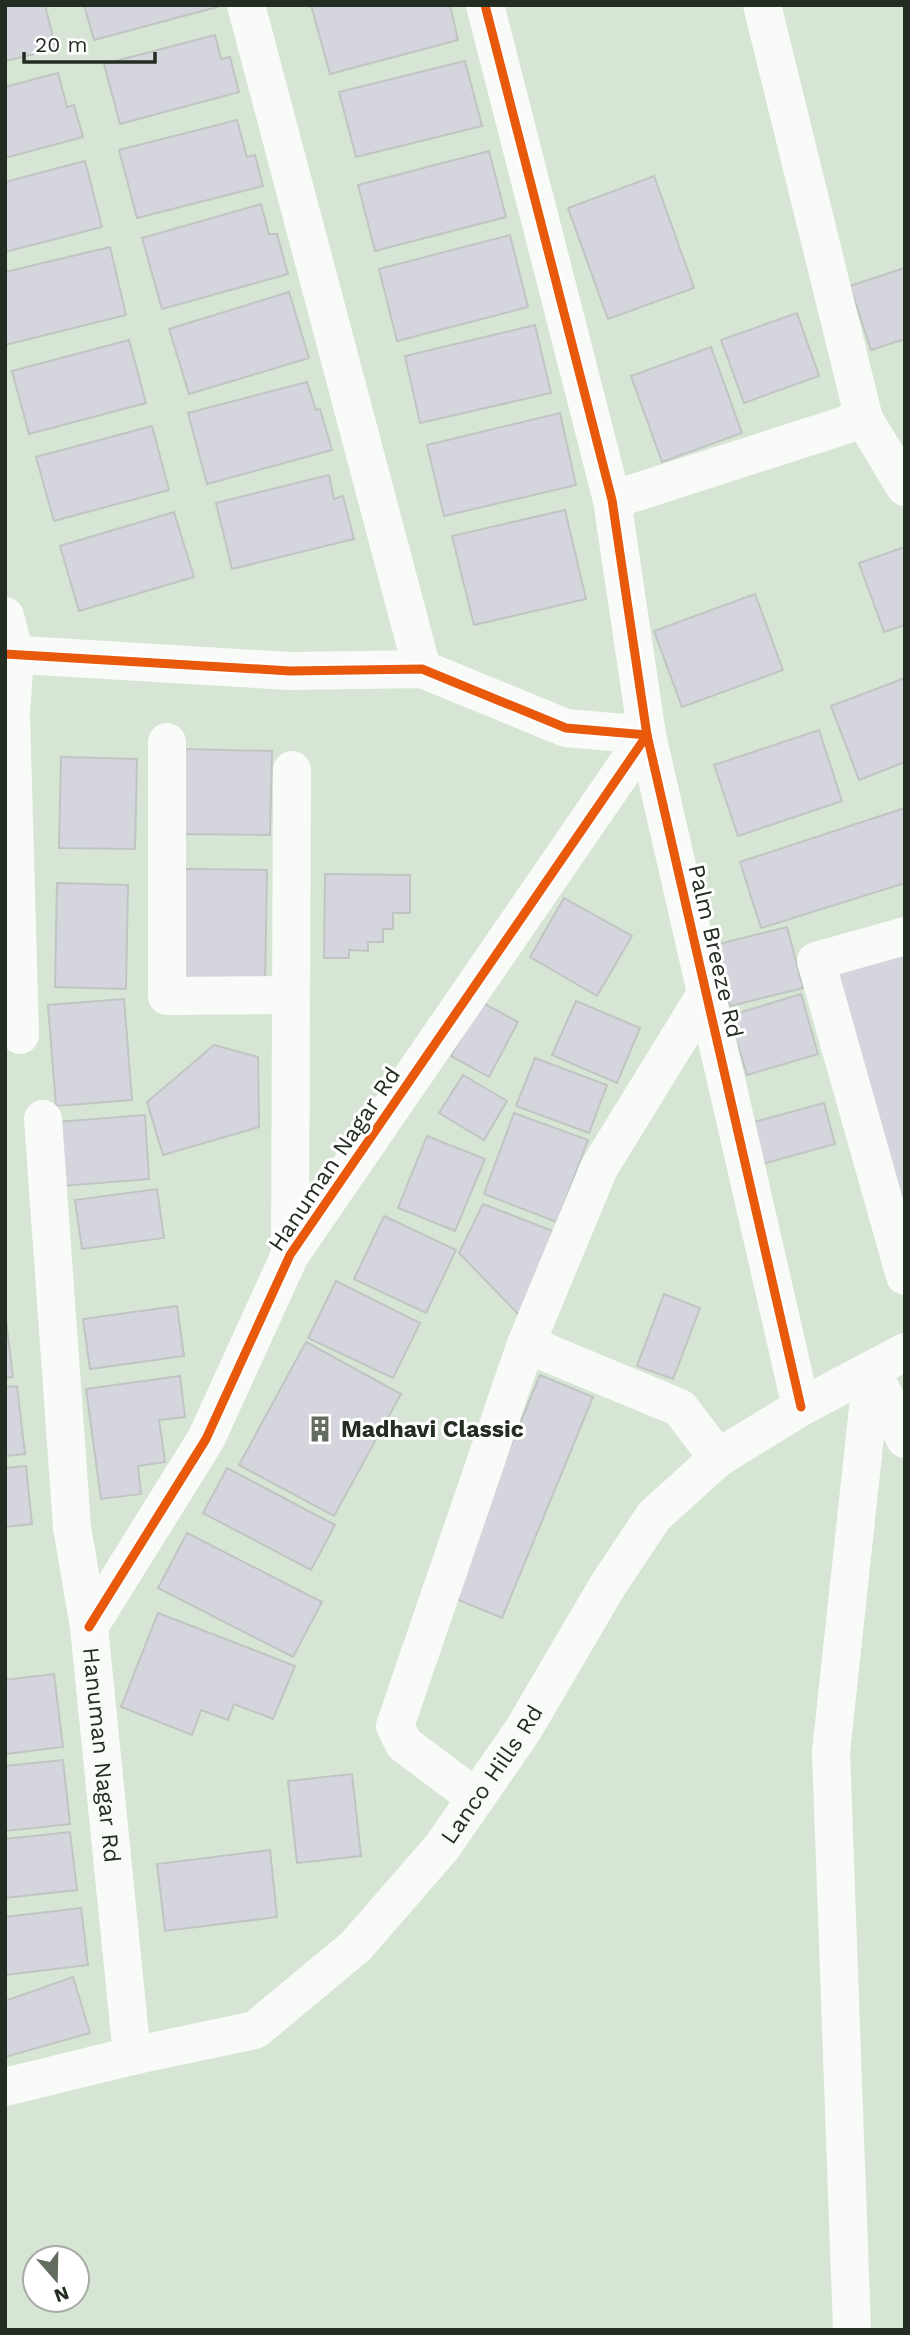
<svg xmlns="http://www.w3.org/2000/svg" width="910" height="2335" viewBox="0 0 910 2335" font-family="'Work Sans',sans-serif">
<style>
.building{fill:#d5d6dd;stroke:#c0c5c3;stroke-width:2}
.lines{fill:none;stroke-linecap:round;stroke-linejoin:round}
.minor{stroke:#f9fbf9;stroke-width:38}
.cycleway-casing{stroke:#fff;stroke-width:13}
.cycleway{stroke:#e8590c;stroke-width:9}
.labels{text-anchor:middle;stroke-width:6;stroke-linejoin:round;paint-order:stroke}
.street-label{font-size:23px;fill:#232d21;stroke:#fff}
.poi-label{font-size:23px;font-weight:bold;fill:#232d21;stroke:#fff;text-anchor:start}
</style>
<rect width="100%" height="100%" fill="#d7e5d4"/>
<g class="building">
<path d="M 5,5 L 45,5 L 56,49 L 5,61 Z"/>
<path d="M 84,5 L 216,5 L 217,7 L 94,40 Z"/>
<path d="M 311,5 L 450,5 L 458,40 L 330,74 Z"/>
<path d="M 215,35 L 221,59 L 230,57 L 239,92 L 120,124 L 104,64 Z"/>
<path d="M 465,61 L 482,126 L 356,157 L 339,92 Z"/>
<path d="M 58,73 L 67,107 L 74,105 L 83,137 L 5,158 L 5,87 Z"/>
<path d="M 237,120 L 247,157 L 255,155 L 263,186 L 137,218 L 119,150 Z"/>
<path d="M 489,151 L 506,217 L 375,251 L 358,185 Z"/>
<path d="M 85,161 L 102,227 L 5,252 L 5,182 Z"/>
<path d="M 654,176 L 694,288 L 608,319 L 568,208 Z"/>
<path d="M 261,204 L 269,234 L 277,234 L 288,274 L 162,309 L 142,238 Z"/>
<path d="M 510,235 L 528,307 L 397,341 L 379,269 Z"/>
<path d="M 110,247 L 126,315 L 5,345 L 5,272 Z"/>
<path d="M 905,268 L 905,339 L 871,350 L 850,286 Z"/>
<path d="M 289,292 L 309,358 L 189,394 L 169,329 Z"/>
<path d="M 797,313 L 819,376 L 744,403 L 721,340 Z"/>
<path d="M 535,325 L 551,393 L 420,423 L 405,356 Z"/>
<path d="M 129,340 L 146,403 L 29,434 L 12,371 Z"/>
<path d="M 711,347 L 742,433 L 662,462 L 631,376 Z"/>
<path d="M 307,382 L 316,410 L 320,409 L 332,450 L 207,484 L 188,413 Z"/>
<path d="M 560,413 L 576,485 L 444,516 L 427,445 Z"/>
<path d="M 152,426 L 169,490 L 54,521 L 36,457 Z"/>
<path d="M 329,475 L 334,499 L 343,496 L 354,539 L 232,569 L 216,503 Z"/>
<path d="M 565,510 L 586,599 L 474,625 L 452,536 Z"/>
<path d="M 174,512 L 194,577 L 79,611 L 60,546 Z"/>
<path d="M 905,547 L 905,625 L 884,632 L 859,563 Z"/>
<path d="M 755,594 L 783,670 L 682,707 L 654,631 Z"/>
<path d="M 905,678 L 905,762 L 859,780 L 831,706 Z"/>
<path d="M 819,730 L 842,801 L 738,836 L 714,765 Z"/>
<path d="M 181,749 L 272,751 L 270,835 L 179,834 Z"/>
<path d="M 61,757 L 137,759 L 135,849 L 59,848 Z"/>
<path d="M 905,808 L 905,883 L 761,928 L 740,862 Z"/>
<path d="M 185,869 L 267,870 L 265,983 L 182,981 Z"/>
<path d="M 325,874 L 410,875 L 410,913 L 393,913 L 393,929 L 383,929 L 383,942 L 368,942 L 368,951 L 349,950 L 349,958 L 324,958 Z"/>
<path d="M 57,883 L 128,885 L 126,989 L 55,987 Z"/>
<path d="M 564,898 L 632,936 L 597,996 L 530,957 Z"/>
<path d="M 787,927 L 803,988 L 730,1006 L 715,945 Z"/>
<path d="M 905,951 L 905,1226 L 831,973 Z"/>
<path d="M 801,994 L 818,1054 L 747,1075 L 729,1016 Z"/>
<path d="M 124,999 L 132,1100 L 56,1106 L 48,1005 Z"/>
<path d="M 576,1001 L 640,1028 L 617,1083 L 552,1055 Z"/>
<path d="M 481,1002 L 518,1022 L 489,1077 L 451,1056 Z"/>
<path d="M 214,1045 L 258,1057 L 259,1127 L 163,1155 L 147,1102 Z"/>
<path d="M 535,1058 L 607,1085 L 589,1133 L 516,1106 Z"/>
<path d="M 463,1075 L 507,1101 L 484,1140 L 439,1113 Z"/>
<path d="M 824,1103 L 835,1144 L 762,1164 L 750,1123 Z"/>
<path d="M 514,1113 L 588,1140 L 557,1222 L 484,1194 Z"/>
<path d="M 145,1115 L 149,1179 L 62,1186 L 57,1122 Z"/>
<path d="M 427,1136 L 485,1159 L 455,1231 L 398,1208 Z"/>
<path d="M 157,1189 L 164,1238 L 82,1249 L 75,1200 Z"/>
<path d="M 483,1204 L 553,1231 L 520,1316 L 459,1253 Z"/>
<path d="M 384,1216 L 456,1250 L 426,1313 L 354,1279 Z"/>
<path d="M 336,1281 L 420,1323 L 393,1378 L 308,1338 Z"/>
<path d="M 664,1294 L 700,1308 L 673,1379 L 637,1366 Z"/>
<path d="M 177,1306 L 184,1356 L 90,1369 L 83,1319 Z"/>
<path d="M 5,1312 L 13,1377 L 5,1378 Z"/>
<path d="M 306,1342 L 401,1394 L 334,1516 L 239,1465 Z"/>
<path d="M 540,1375 L 593,1397 L 502,1618 L 449,1596 Z"/>
<path d="M 180,1376 L 185,1417 L 159,1420 L 165,1462 L 138,1466 L 141,1494 L 101,1499 L 86,1389 Z"/>
<path d="M 17,1386 L 25,1454 L 5,1456 L 5,1387 Z"/>
<path d="M 26,1466 L 32,1524 L 5,1527 L 5,1468 Z"/>
<path d="M 227,1468 L 335,1525 L 311,1570 L 203,1513 Z"/>
<path d="M 187,1533 L 322,1602 L 293,1657 L 158,1588 Z"/>
<path d="M 158,1613 L 295,1666 L 273,1719 L 234,1704 L 228,1720 L 201,1710 L 192,1735 L 121,1707 Z"/>
<path d="M 54,1674 L 63,1747 L 5,1754 L 5,1680 Z"/>
<path d="M 63,1760 L 70,1824 L 5,1831 L 5,1766 Z"/>
<path d="M 352,1774 L 361,1856 L 297,1863 L 288,1781 Z"/>
<path d="M 70,1832 L 77,1890 L 5,1898 L 5,1839 Z"/>
<path d="M 270,1850 L 277,1917 L 165,1931 L 157,1864 Z"/>
<path d="M 81,1908 L 88,1965 L 5,1975 L 5,1917 Z"/>
<path d="M 73,1977 L 90,2033 L 5,2057 L 5,2001 Z"/>
</g>
<g class="lines">
<g class="minor">
<path d="M 246,5 L 422,669"/>
<path d="M 485,5 L 612,500 L 647,735 L 801,1407"/>
<path d="M 762,5 L 864,419 L 905,487"/>
<path d="M 612,500 L 864,419"/>
<path d="M 5,616 L 15,655 L 11,714 L 20,1035"/>
<path d="M 5,654 L 290,671 L 422,669 L 566,728 L 647,735 L 290,1255 L 206,1439 L 89,1627"/>
<path d="M 167,742 L 167,996 L 289,995"/>
<path d="M 905,936 L 816,961 L 905,1276"/>
<path d="M 706,994 L 599,1168 L 526,1344 L 680,1408 L 718,1458"/>
<path id="s1" d="M 43,1119 L 72,1527 L 89,1627 L 132,2056"/>
<path d="M 290,1255 L 292,770"/>
<path d="M 872,1371 L 905,1439"/>
<path d="M 476,1798 L 404,1744 L 395,1726 L 526,1344"/>
<path id="s2" d="M 5,2087 L 132,2056 L 255,2030 L 356,1946 L 442,1847 L 523,1730 L 608,1585 L 654,1516 L 718,1458 L 801,1407 L 905,1352"/>
<path d="M 852,2330 L 831,1752 L 872,1371"/>
</g>
<g class="cycleway-casing">
<g id="cycleway">
<path d="M 485,5 L 612,500 L 647,735 L 801,1407"/>
<path d="M 5,654 L 290,671 L 422,669 L 566,728 L 647,735 L 290,1255 L 206,1439 L 89,1627"/>
</g>
</g>
<use href="#cycleway" class="cycleway"/>
</g>
<defs>
<g id="building-bare" transform="scale(2.1)"><path d="M-4-6H4V6H1V3H-1V6H-4ZM-2.5-4.3h1.7v1.8h-1.7ZM.8-4.3h1.7v1.8H.8ZM-2.5-1h1.7V.8h-1.7ZM.8-1h1.7V.8H.8Z" fill="#626d60" stroke="#fff" stroke-width="2.5" paint-order="stroke"/></g>
</defs>
<g fill-rule="evenodd">
<use href="#building-bare" x="320" y="1429"/>
</g>
<g class="labels">
<g class="street-label">
<text transform="translate(716 951) rotate(77)" y="8">Palm Breeze Rd</text>
<text transform="translate(334 1159) rotate(-56)" y="8">Hanuman Nagar Rd</text>
<text dy="8" stroke="none"><textPath href="#s1" startOffset="639">Hanuman Nagar Rd</textPath></text>
<text dy="8" stroke="none"><textPath href="#s2" startOffset="607">Lanco Hills Rd</textPath></text>
</g>
<g class="poi-label">
<text x="341" y="1437">Madhavi Classic</text>
</g>
</g>
<rect width="910" height="2335" fill="none" stroke="#232d21" stroke-width="14"/>
<g transform="translate(56 2279) rotate(160)"><circle r="33" fill="#ffffff" stroke="#a7aba6" stroke-width="2"/>
<path d="M0-5L12 26L0 18L-12 26Z" fill="#626d60"/>
<text y="-10" font-size="19" font-weight="bold" text-anchor="middle" fill="#232d21">N</text>
</g>
<path d="M24 52v10h131v-10" fill="none" stroke="#232d21" stroke-width="3.5"/>
<text x="35" y="52" font-size="21" fill="#232d21" stroke="#ffffff" stroke-width="5" paint-order="stroke">20 m</text>
</svg>
